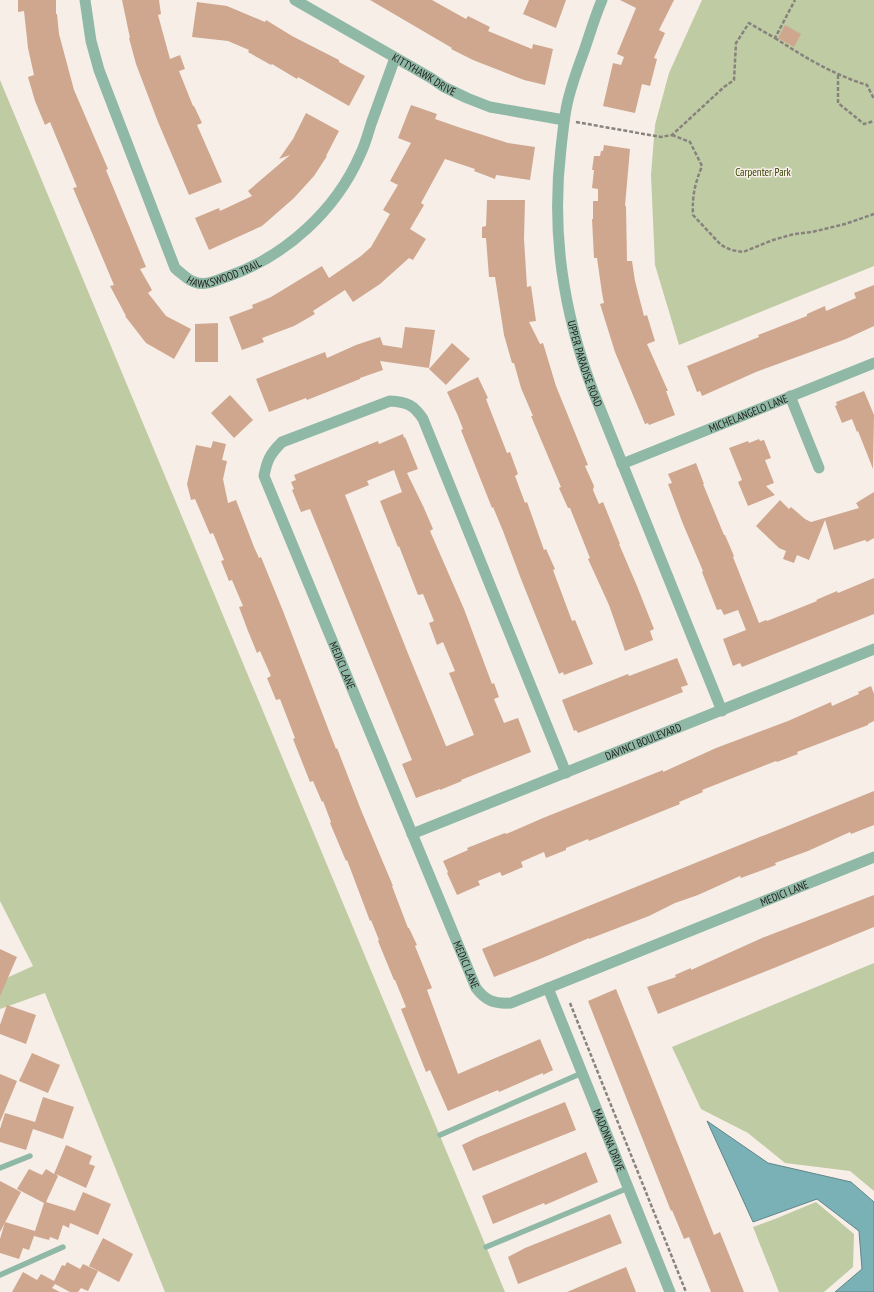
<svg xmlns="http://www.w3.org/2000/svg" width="874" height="1292" viewBox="0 0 874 1292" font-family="'PT Sans Narrow',sans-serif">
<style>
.green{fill:#becba3}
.water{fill:#7ab1b6;stroke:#5f8588}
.building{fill:#cfa78f;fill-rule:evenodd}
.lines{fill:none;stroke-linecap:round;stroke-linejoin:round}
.path{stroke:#88827e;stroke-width:2.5;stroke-dasharray:4 2;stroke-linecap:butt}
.service{stroke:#8fb9a6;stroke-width:5.5}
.minor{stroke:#8fb9a6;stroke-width:11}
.labels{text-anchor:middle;stroke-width:3;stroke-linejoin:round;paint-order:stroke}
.street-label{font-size:11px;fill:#211d1b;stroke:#f7eee8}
.park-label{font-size:11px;fill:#354400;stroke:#f7eee8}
</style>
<rect width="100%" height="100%" fill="#f7eee8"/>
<g class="green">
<path d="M 702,0 L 874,0 L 874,266 L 679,345 L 655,265 L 651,175 L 655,125 L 669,73 Z"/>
<path d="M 0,80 L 505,1292 L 165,1292 L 45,993 L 0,1009 L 0,981 L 33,966 L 0,901 Z"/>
<path d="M 874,963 L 874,1191 L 850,1171 L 785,1163 L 748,1133 L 701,1109 L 672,1047 Z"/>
<path d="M 816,1202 L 854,1234 L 853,1267 L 824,1292 L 779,1292 L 753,1227 L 775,1219 Z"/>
</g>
<path class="water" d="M 707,1121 L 768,1163 L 851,1182 L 874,1202 L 874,1292 L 835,1292 L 862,1269 L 859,1231 L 817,1199 L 753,1222 Z"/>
<g class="building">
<path d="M 18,0 L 56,0 L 56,14 L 57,14 L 59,34 L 74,90 L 108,169 L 106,170 L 146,267 L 140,269 L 152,290 L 148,293 L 166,316 L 191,329 L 174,359 L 146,343 L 125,316 L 126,316 L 110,286 L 114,285 L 73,188 L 77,187 L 50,122 L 45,125 L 35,101 L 28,77 L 34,75 L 28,48 L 24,11 L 18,12 Z"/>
<path d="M 122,0 L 159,0 L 161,14 L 158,15 L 170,59 L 180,55 L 185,69 L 179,71 L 193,106 L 194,106 L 202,123 L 197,125 L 222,182 L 189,195 L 158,122 L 136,64 L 129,38 L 130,38 Z"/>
<path d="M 370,0 L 432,0 L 466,19 L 468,16 L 490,27 L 488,31 L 532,49 L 533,44 L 553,49 L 545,85 L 524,80 L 473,60 L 451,49 L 452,48 Z"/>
<path d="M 529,0 L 566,0 L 556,28 L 523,14 Z"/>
<path d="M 620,0 L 674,0 L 659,30 L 665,33 L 654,58 L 657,59 L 650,86 L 642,84 L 635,113 L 603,106 L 613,63 L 621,65 L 624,57 L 617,54 L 636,8 Z"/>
<path d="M 197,2 L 227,6 L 265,22 L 266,20 L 292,36 L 339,60 L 339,62 L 365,76 L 349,106 L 298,77 L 297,79 L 272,64 L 271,65 L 248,52 L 249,50 L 228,41 L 192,37 Z"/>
<path d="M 785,25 L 801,34 L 794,47 L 778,38 Z"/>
<path d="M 411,105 L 437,114 L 435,119 L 461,128 L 508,143 L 535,147 L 530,180 L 496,175 L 495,179 L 474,171 L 475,169 L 445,159 L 421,203 L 424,205 L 410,229 L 426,239 L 413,260 L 409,258 L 380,284 L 353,302 L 345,290 L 313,311 L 315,314 L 294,326 L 262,338 L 264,342 L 242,350 L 229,317 L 253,308 L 252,305 L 271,297 L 322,266 L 329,278 L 361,256 L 371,247 L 390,214 L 383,210 L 398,185 L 390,181 L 411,143 L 398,138 Z"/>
<path d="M 306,113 L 339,131 L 326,156 L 327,156 L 314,176 L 294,198 L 262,226 L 209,250 L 195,218 L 219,208 L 220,211 L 252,196 L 248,191 L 290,155 L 279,159 L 293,139 Z"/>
<path d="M 604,145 L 630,149 L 625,206 L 626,206 L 627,261 L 632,261 L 635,281 L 644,316 L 647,315 L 655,341 L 647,344 L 668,391 L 666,391 L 675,415 L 649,425 L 648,423 L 645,424 L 615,352 L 600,304 L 604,303 L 602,293 L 597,258 L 594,258 L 592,219 L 593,219 L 593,201 L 598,201 L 598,189 L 592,188 L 594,170 L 592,170 L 594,156 L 600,156 L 601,151 L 603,151 Z"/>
<path d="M 487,200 L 525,200 L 524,239 L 527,287 L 531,286 L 536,321 L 529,322 L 540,344 L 543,343 L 556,386 L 588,465 L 585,466 L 594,486 L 593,490 L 599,504 L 603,502 L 620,544 L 619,544 L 637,586 L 654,629 L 650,631 L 653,640 L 625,651 L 609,605 L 588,559 L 590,558 L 570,508 L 568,508 L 559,488 L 561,487 L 531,416 L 533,416 L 521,388 L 514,363 L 512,363 L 504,335 L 495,277 L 489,277 L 486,238 L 482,238 L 482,227 L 486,226 Z"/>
<path d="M 874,285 L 874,326 L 846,339 L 756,372 L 702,396 L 700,391 L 697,392 L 687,366 L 759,337 L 758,335 L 807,316 L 807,314 L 825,306 L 826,311 L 856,298 L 854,293 Z"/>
<path d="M 218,323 L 218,362 L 195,362 L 195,324 Z"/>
<path d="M 405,327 L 435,330 L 429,368 L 380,361 L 383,370 L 360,378 L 360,379 L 307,400 L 306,398 L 269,412 L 256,379 L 325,352 L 327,358 L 356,345 L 380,337 L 383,345 L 402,348 Z"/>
<path d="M 452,343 L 470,359 L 446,385 L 429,369 Z"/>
<path d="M 478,377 L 488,398 L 486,399 L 507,453 L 510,452 L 518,474 L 515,476 L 525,503 L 527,502 L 544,550 L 546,549 L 555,569 L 553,570 L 572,621 L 575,620 L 593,664 L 564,675 L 563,672 L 559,674 L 521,579 L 503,531 L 493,507 L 492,508 L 461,430 L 463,429 L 458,416 L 447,392 Z"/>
<path d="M 864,391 L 874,415 L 873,469 L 858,431 L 857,432 L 852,419 L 842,423 L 835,406 L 837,405 L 836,402 Z"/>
<path d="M 230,395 L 253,420 L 234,438 L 211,413 Z"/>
<path d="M 403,434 L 404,438 L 405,437 L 418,469 L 407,473 L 424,508 L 433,529 L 430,531 L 464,609 L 492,684 L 494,683 L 499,697 L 494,699 L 504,723 L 518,718 L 531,752 L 461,780 L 462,781 L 440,790 L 440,789 L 416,798 L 402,764 L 412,760 L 310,509 L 301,512 L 292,490 L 294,489 L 291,482 L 296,480 L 294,475 L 378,441 L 379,444 ZM 394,470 L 402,492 L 380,501 L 398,547 L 399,546 L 418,595 L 423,594 L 434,621 L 429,623 L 437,645 L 443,642 L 455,671 L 449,673 L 474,735 L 447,746 L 446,746 L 409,656 L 345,495 L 369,485 L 367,481 Z"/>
<path d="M 759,439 L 760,441 L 764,440 L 771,458 L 765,460 L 774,483 L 766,486 L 775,495 L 748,506 L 738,482 L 742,480 L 729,448 L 748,441 L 749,443 Z"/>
<path d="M 213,441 L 226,444 L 222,460 L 227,461 L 223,479 L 228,503 L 236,500 L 254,547 L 259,558 L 261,557 L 283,611 L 336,749 L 337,748 L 361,810 L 393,886 L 392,886 L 408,928 L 409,928 L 417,945 L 415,946 L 432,988 L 427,990 L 458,1074 L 540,1039 L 553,1070 L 543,1075 L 543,1073 L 499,1092 L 498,1090 L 448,1111 L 430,1070 L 426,1072 L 401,1009 L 406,1007 L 395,980 L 394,980 L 378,941 L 379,940 L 371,920 L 370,921 L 347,860 L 346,861 L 330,823 L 331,822 L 323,801 L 322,802 L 313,781 L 310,782 L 293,739 L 295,738 L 280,699 L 276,700 L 267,678 L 271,676 L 260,651 L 257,653 L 248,631 L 239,607 L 243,606 L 232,580 L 229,581 L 221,561 L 224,560 L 213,533 L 210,534 L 195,499 L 191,500 L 187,484 L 196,445 L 211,448 Z"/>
<path d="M 696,463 L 704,484 L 703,484 L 724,535 L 725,535 L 734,556 L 733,557 L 759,623 L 766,620 L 767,621 L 817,601 L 816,600 L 837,591 L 838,593 L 874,578 L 874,614 L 742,667 L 740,663 L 733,666 L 723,639 L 746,630 L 738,610 L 724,615 L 721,609 L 717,610 L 702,572 L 703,571 L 683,524 L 668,484 L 672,483 L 668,474 Z"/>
<path d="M 874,492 L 874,538 L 867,542 L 865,540 L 834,550 L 825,520 L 809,560 L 797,555 L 794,563 L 783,559 L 786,551 L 779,548 L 756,526 L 780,500 L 789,509 L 791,507 L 805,519 L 811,522 L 859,508 L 856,503 Z"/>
<path d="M 677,658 L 688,685 L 681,687 L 683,692 L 578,733 L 576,730 L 574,731 L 562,700 L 628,674 L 629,676 Z"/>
<path d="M 871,686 L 874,694 L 874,721 L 868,724 L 868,725 L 797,752 L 798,754 L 777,762 L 776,761 L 702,790 L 703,792 L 679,802 L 680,804 L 589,841 L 588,839 L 566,848 L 566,850 L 546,858 L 544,852 L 521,862 L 523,867 L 502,876 L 500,872 L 478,881 L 480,885 L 457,895 L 447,873 L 448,872 L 443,861 L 468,850 L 467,848 L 505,833 L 506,834 L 543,818 L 663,770 L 663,772 L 716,748 L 788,721 L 831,702 L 832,706 L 859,694 L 858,692 Z"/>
<path d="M 874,791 L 874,825 L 851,834 L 850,832 L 808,851 L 775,863 L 776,865 L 741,878 L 740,876 L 698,895 L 675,903 L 649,916 L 589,939 L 589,938 L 540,959 L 494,977 L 482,949 Z"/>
<path d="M 874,895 L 874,927 L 774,968 L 658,1014 L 647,987 L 676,977 L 675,975 L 691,968 L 691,970 L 762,938 Z"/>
<path d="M 0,949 L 17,957 L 0,996 Z"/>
<path d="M 616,989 L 714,1235 L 720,1232 L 744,1292 L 711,1292 L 689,1237 L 684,1239 L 672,1210 L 671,1211 L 588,1001 Z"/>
<path d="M 7,1005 L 36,1015 L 26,1044 L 0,1034 L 0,1025 Z"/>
<path d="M 32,1053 L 60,1065 L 48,1093 L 19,1081 Z"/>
<path d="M 0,1074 L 17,1081 L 0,1122 Z"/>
<path d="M 43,1097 L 74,1107 L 63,1139 L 33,1129 L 26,1150 L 0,1142 L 0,1129 L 5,1113 L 35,1122 Z"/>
<path d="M 565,1102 L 576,1130 L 473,1171 L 462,1145 L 476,1138 Z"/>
<path d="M 66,1145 L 92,1156 L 89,1164 L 95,1166 L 86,1188 L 56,1174 L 58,1176 L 46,1202 L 75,1211 L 83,1192 L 111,1204 L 98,1235 L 70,1223 L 69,1228 L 63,1225 L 58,1240 L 50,1237 L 49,1240 L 34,1236 L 29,1250 L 23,1248 L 19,1259 L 0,1253 L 0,1239 L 5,1222 L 35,1231 L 44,1203 L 17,1189 L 29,1169 L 42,1175 L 46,1169 L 54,1174 Z"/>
<path d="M 586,1152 L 598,1182 L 545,1205 L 544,1203 L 493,1224 L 482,1196 Z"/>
<path d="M 0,1181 L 21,1192 L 0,1232 Z"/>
<path d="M 610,1214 L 622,1243 L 518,1284 L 508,1257 L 525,1248 Z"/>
<path d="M 103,1238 L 133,1254 L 119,1282 L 89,1266 Z"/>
<path d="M 67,1262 L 80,1269 L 83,1264 L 98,1271 L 88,1291 L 81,1288 L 78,1292 L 70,1292 L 55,1284 L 52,1288 L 60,1292 L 12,1292 L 23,1272 L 37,1280 L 41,1274 L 54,1281 L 62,1265 L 65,1266 Z"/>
<path d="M 626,1267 L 636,1292 L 567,1292 Z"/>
</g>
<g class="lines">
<g class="path">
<path d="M 775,38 C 804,57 834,75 867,85 L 874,99"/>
<path d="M 838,75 L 838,103 L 864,124 L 874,121"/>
<path d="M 576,122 L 661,137 L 672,135 L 724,87 L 734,80 L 736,43 L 749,23 L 775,38 L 795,0"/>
<path d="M 672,135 L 690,142 L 702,166 C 695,184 692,195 693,215 L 721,245 L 731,250 L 743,252 L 773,240 L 794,234 L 812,232 L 845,224 L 874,214"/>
<path d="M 570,1003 L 686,1292"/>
</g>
<g class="service">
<path d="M 440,1135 L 582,1073"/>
<path d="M 0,1168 L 30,1156"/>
<path d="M 486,1247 L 628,1188"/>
<path d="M 0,1275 L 63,1247"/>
</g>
<g class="minor">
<path id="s1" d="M 85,0 L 91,41 L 99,70 L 175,268 C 179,272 182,274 187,278 C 202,289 213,281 229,276 C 286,256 336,210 360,155 C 365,145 368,134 371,124 C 379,102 387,80 395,58"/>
<path id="s2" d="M 295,0 L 431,78 L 444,87 L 467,98 L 490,107 L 564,120"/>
<path id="s3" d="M 602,0 C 595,16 590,34 584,51 C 578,67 572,84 568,100 C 564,116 563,132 561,148 C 551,233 563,311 593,391 L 722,711"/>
<path d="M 790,396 L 819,468"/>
<path id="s4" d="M 622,464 L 874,363"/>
<path id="s5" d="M 566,773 L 423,419 C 414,405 407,402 390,401 L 282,442 C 270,454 267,460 264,476 L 476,988 C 486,1001 494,1004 511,1003 L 874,857"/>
<path id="s6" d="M 412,834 L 874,649"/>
<path id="s7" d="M 548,988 L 670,1292"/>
</g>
</g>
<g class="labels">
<g class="street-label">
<text dy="4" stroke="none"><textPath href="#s2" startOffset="149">KITTYHAWK DRIVE</textPath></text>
<text dy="4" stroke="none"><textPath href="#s1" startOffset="339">HAWKSWOOD TRAIL</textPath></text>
<text dy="4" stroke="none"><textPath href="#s3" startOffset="373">UPPER PARADISE ROAD</textPath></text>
<text dy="4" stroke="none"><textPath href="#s4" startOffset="136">MICHELANGELO LANE</textPath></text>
<text dy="4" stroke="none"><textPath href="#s5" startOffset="781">MEDICI LANE</textPath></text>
<text dy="4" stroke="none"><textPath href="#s6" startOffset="249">DAVINCI BOULEVARD</textPath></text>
<text dy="4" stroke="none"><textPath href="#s5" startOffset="1465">MEDICI LANE</textPath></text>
<text dy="4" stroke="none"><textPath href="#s5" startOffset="1105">MEDICI LANE</textPath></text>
<text dy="4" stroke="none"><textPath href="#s7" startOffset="164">MADONNA DRIVE</textPath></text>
</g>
<g class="park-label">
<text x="763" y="176">Carpenter Park</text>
</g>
</g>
</svg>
